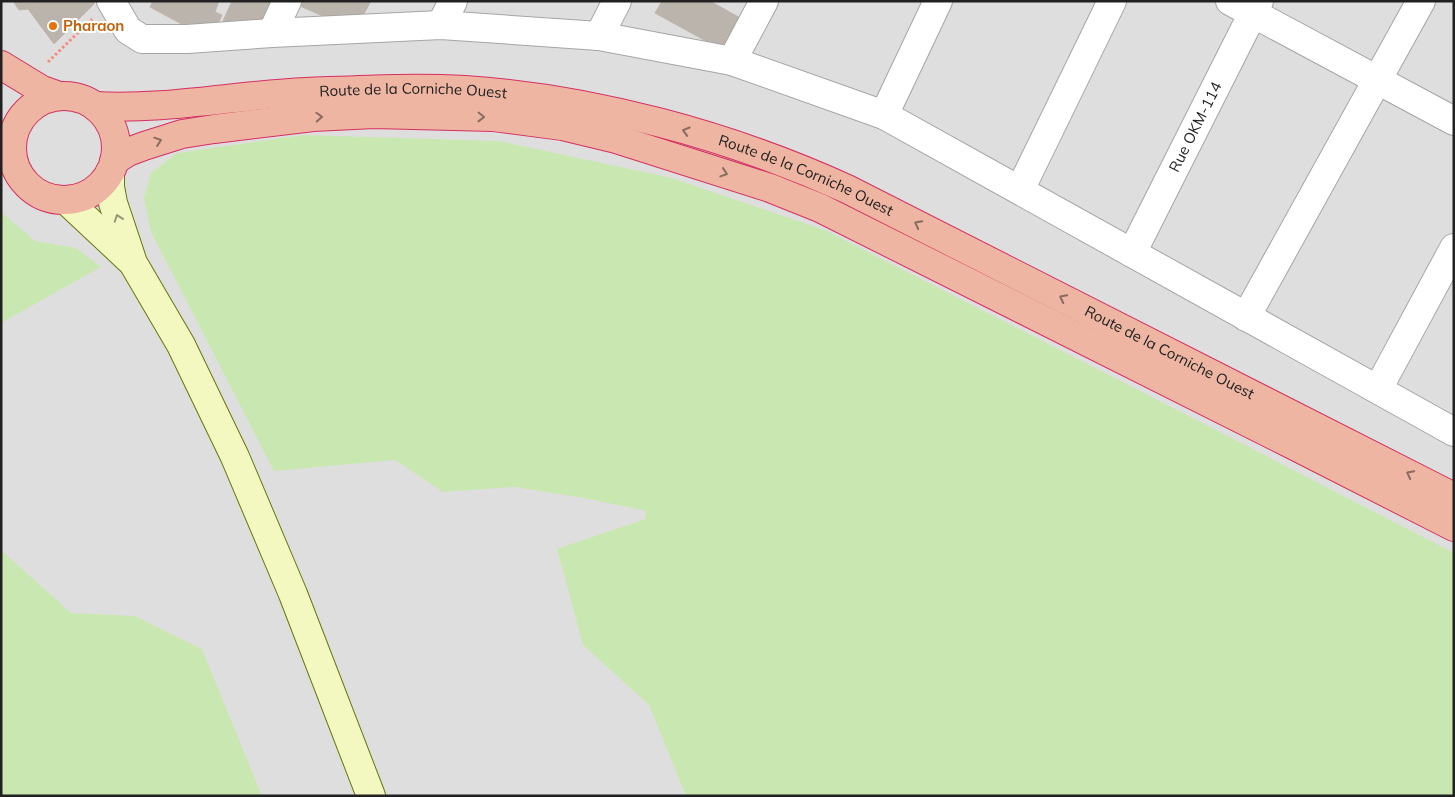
<svg xmlns="http://www.w3.org/2000/svg" width="1455" height="797" viewBox="0 0 1455 797" font-family="Mulish,sans-serif">
<style>
.residential{fill:#dfdede}
.grass{fill:#c9e8b1}
.building{fill:#bbb4ad;stroke:#c2b6ab}
.lines{fill:none;stroke-linecap:round;stroke-linejoin:round}
.service-casing{stroke:#a5a5a5;stroke-width:18}
.minor-casing{stroke:#a5a5a5;stroke-width:30}
.secondary-casing{stroke:#667709;stroke-width:30}
.trunk-casing{stroke:#d52f60;stroke-width:30}
.path{stroke:#f58975;stroke-width:3;stroke-dasharray:2.5 2.5;stroke-linecap:butt}
.service{stroke:#fff;stroke-width:15}
.minor{stroke:#fff;stroke-width:28}
.secondary{stroke:#f2f8c0;stroke-width:28}
.trunk{stroke:#eeb6a2;stroke-width:28}
.oneway{stroke:#886c62}
.oneway2{stroke:#949778}
.food-dot{fill:#e8710a;stroke:#fff;stroke-width:2}
.labels{text-anchor:middle;stroke-width:4;stroke-linejoin:round;paint-order:stroke}
.food-label{font-size:15px;font-weight:bold;fill:#c56008;stroke:#fff;text-anchor:start}
.street-label{font-size:15px;fill:#212121;stroke:#fff}
</style>
<rect width="100%" height="100%" fill="#f1eee8"/>
<rect class="residential" x="1" y="1" width="1453" height="795"/>
<g class="grass">
<path d="M 303,135 L 499,141 L 672,178 L 827,231 L 1119,380 L 1454,553 L 1454,796 L 686,796 L 649,705 L 583,645 L 557,549 L 645,519 L 646,511 L 589,499 L 515,487 L 443,492 L 395,460 L 274,471 L 151,232 L 144,198 L 151,173 L 177,153 Z"/>
<path d="M 1,212 L 35,241 L 76,248 L 101,267 L 1,323 Z"/>
<path d="M 1,550 L 71,613 L 135,616 L 202,649 L 262,796 L 1,796 Z"/>
</g>
<g class="building">
<path d="M 13,1 L 37,1 L 28,9 L 19,10 Z"/>
<path d="M 37,1 L 95,1 L 94,4 L 54,44 L 28,9 Z"/>
<path d="M 153,1 L 219,1 L 215,12 L 222,15 L 217,26 L 189,28 L 150,7 Z"/>
<path d="M 232,1 L 286,1 L 272,30 L 253,20 L 246,33 L 223,21 Z"/>
<path d="M 303,1 L 371,1 L 360,21 L 334,21 L 300,6 Z"/>
<path d="M 662,1 L 710,1 L 742,19 L 724,51 L 655,13 Z"/>
</g>
<g class="lines">
<g class="service-casing">
<path id="service" d="M 1,143 L 11,143"/>
</g>
<g class="minor-casing">
<g id="minor">
<path d="M 111,1 L 128,30 L 142,39 L 187,39 L 272,33 L 441,25 L 599,36 L 732,61 L 884,115 L 1454,432"/>
<path d="M 1230,1 L 1454,121"/>
<path d="M 441,25 L 453,1"/>
<path d="M 272,33 L 287,1"/>
<path d="M 599,36 L 617,1"/>
<path d="M 732,61 L 764,1"/>
<path d="M 884,115 L 938,1"/>
<path d="M 1020,190 L 1112,1"/>
<path id="s1" d="M 1132,253 L 1259,1"/>
<path d="M 1246,317 L 1421,1"/>
<path d="M 1378,389 L 1454,248"/>
</g>
</g>
<g class="secondary-casing">
<g id="secondary">
<path d="M 110,172 L 110,187 L 113,203 L 133,263 L 181,345 L 235,457 L 293,594 L 371,796"/>
<path d="M 66,200 L 130,260"/>
</g>
</g>
<g class="trunk-casing">
<g id="trunk">
<path d="M 1,65 L 42,90 L 59,96"/>
<circle cx="64" cy="148" r="52"/>
<path id="s2" d="M 95,106 C 166,110 236,95 306,92 C 359,90 412,87 465,90 C 592,98 731,136 847,189 L 1454,497"/>
<path d="M 114,161 L 128,152 L 144,146 L 182,134 L 214,129 L 313,117 L 374,114 L 493,117 L 562,126 L 616,139 L 770,188 L 820,208 L 1291,444 L 1454,527"/>
</g>
</g>
<path class="path" d="M 48,62 L 92,19"/>
<use href="#service" class="service"/>
<use href="#minor" class="minor"/>
<use href="#secondary" class="secondary"/>
<use href="#trunk" class="trunk"/>
</g>
<defs><path id="oneway-chevron" d="M-2-3.5L2.5 0L-2 3.5" fill="none" stroke-width="1.6" stroke-linecap="round" stroke-linejoin="round" transform="scale(1.25)"/></defs>
<g class="oneway">
<use href="#oneway-chevron" transform="translate(319 117) rotate(-3)"/>
<use href="#oneway-chevron" transform="translate(481 117) rotate(1)"/>
<use href="#oneway-chevron" transform="translate(686 131) rotate(-164)"/>
<use href="#oneway-chevron" transform="translate(158 141) rotate(-19)"/>
<use href="#oneway-chevron" transform="translate(724 173) rotate(18)"/>
<use href="#oneway-chevron" transform="translate(918 224) rotate(-153)"/>
<use href="#oneway-chevron" transform="translate(1063 298) rotate(-153)"/>
<use href="#oneway-chevron" transform="translate(1410 474) rotate(-153)"/>
</g>
<use class="oneway2" href="#oneway-chevron" transform="translate(118 218) rotate(-109)"/>
<circle class="food-dot" cx="53" cy="26" r="5"/>
<g class="labels">
<g class="food-label">
<text x="63" y="31">Pharaon</text>
</g>
<g class="street-label">
<text dy="5" stroke="none"><textPath href="#s2" startOffset="319">Route de la Corniche Ouest</textPath></text>
<text dy="5" stroke="none"><textPath href="#s1" startOffset="141">Rue OKM-114</textPath></text>
<text dy="5" stroke="none"><textPath href="#s2" startOffset="724">Route de la Corniche Ouest</textPath></text>
<text dy="5" stroke="none"><textPath href="#s2" startOffset="1129">Route de la Corniche Ouest</textPath></text>
</g>
</g>
<rect width="1455" height="797" fill="none" stroke="#212121" stroke-width="5"/>
</svg>
